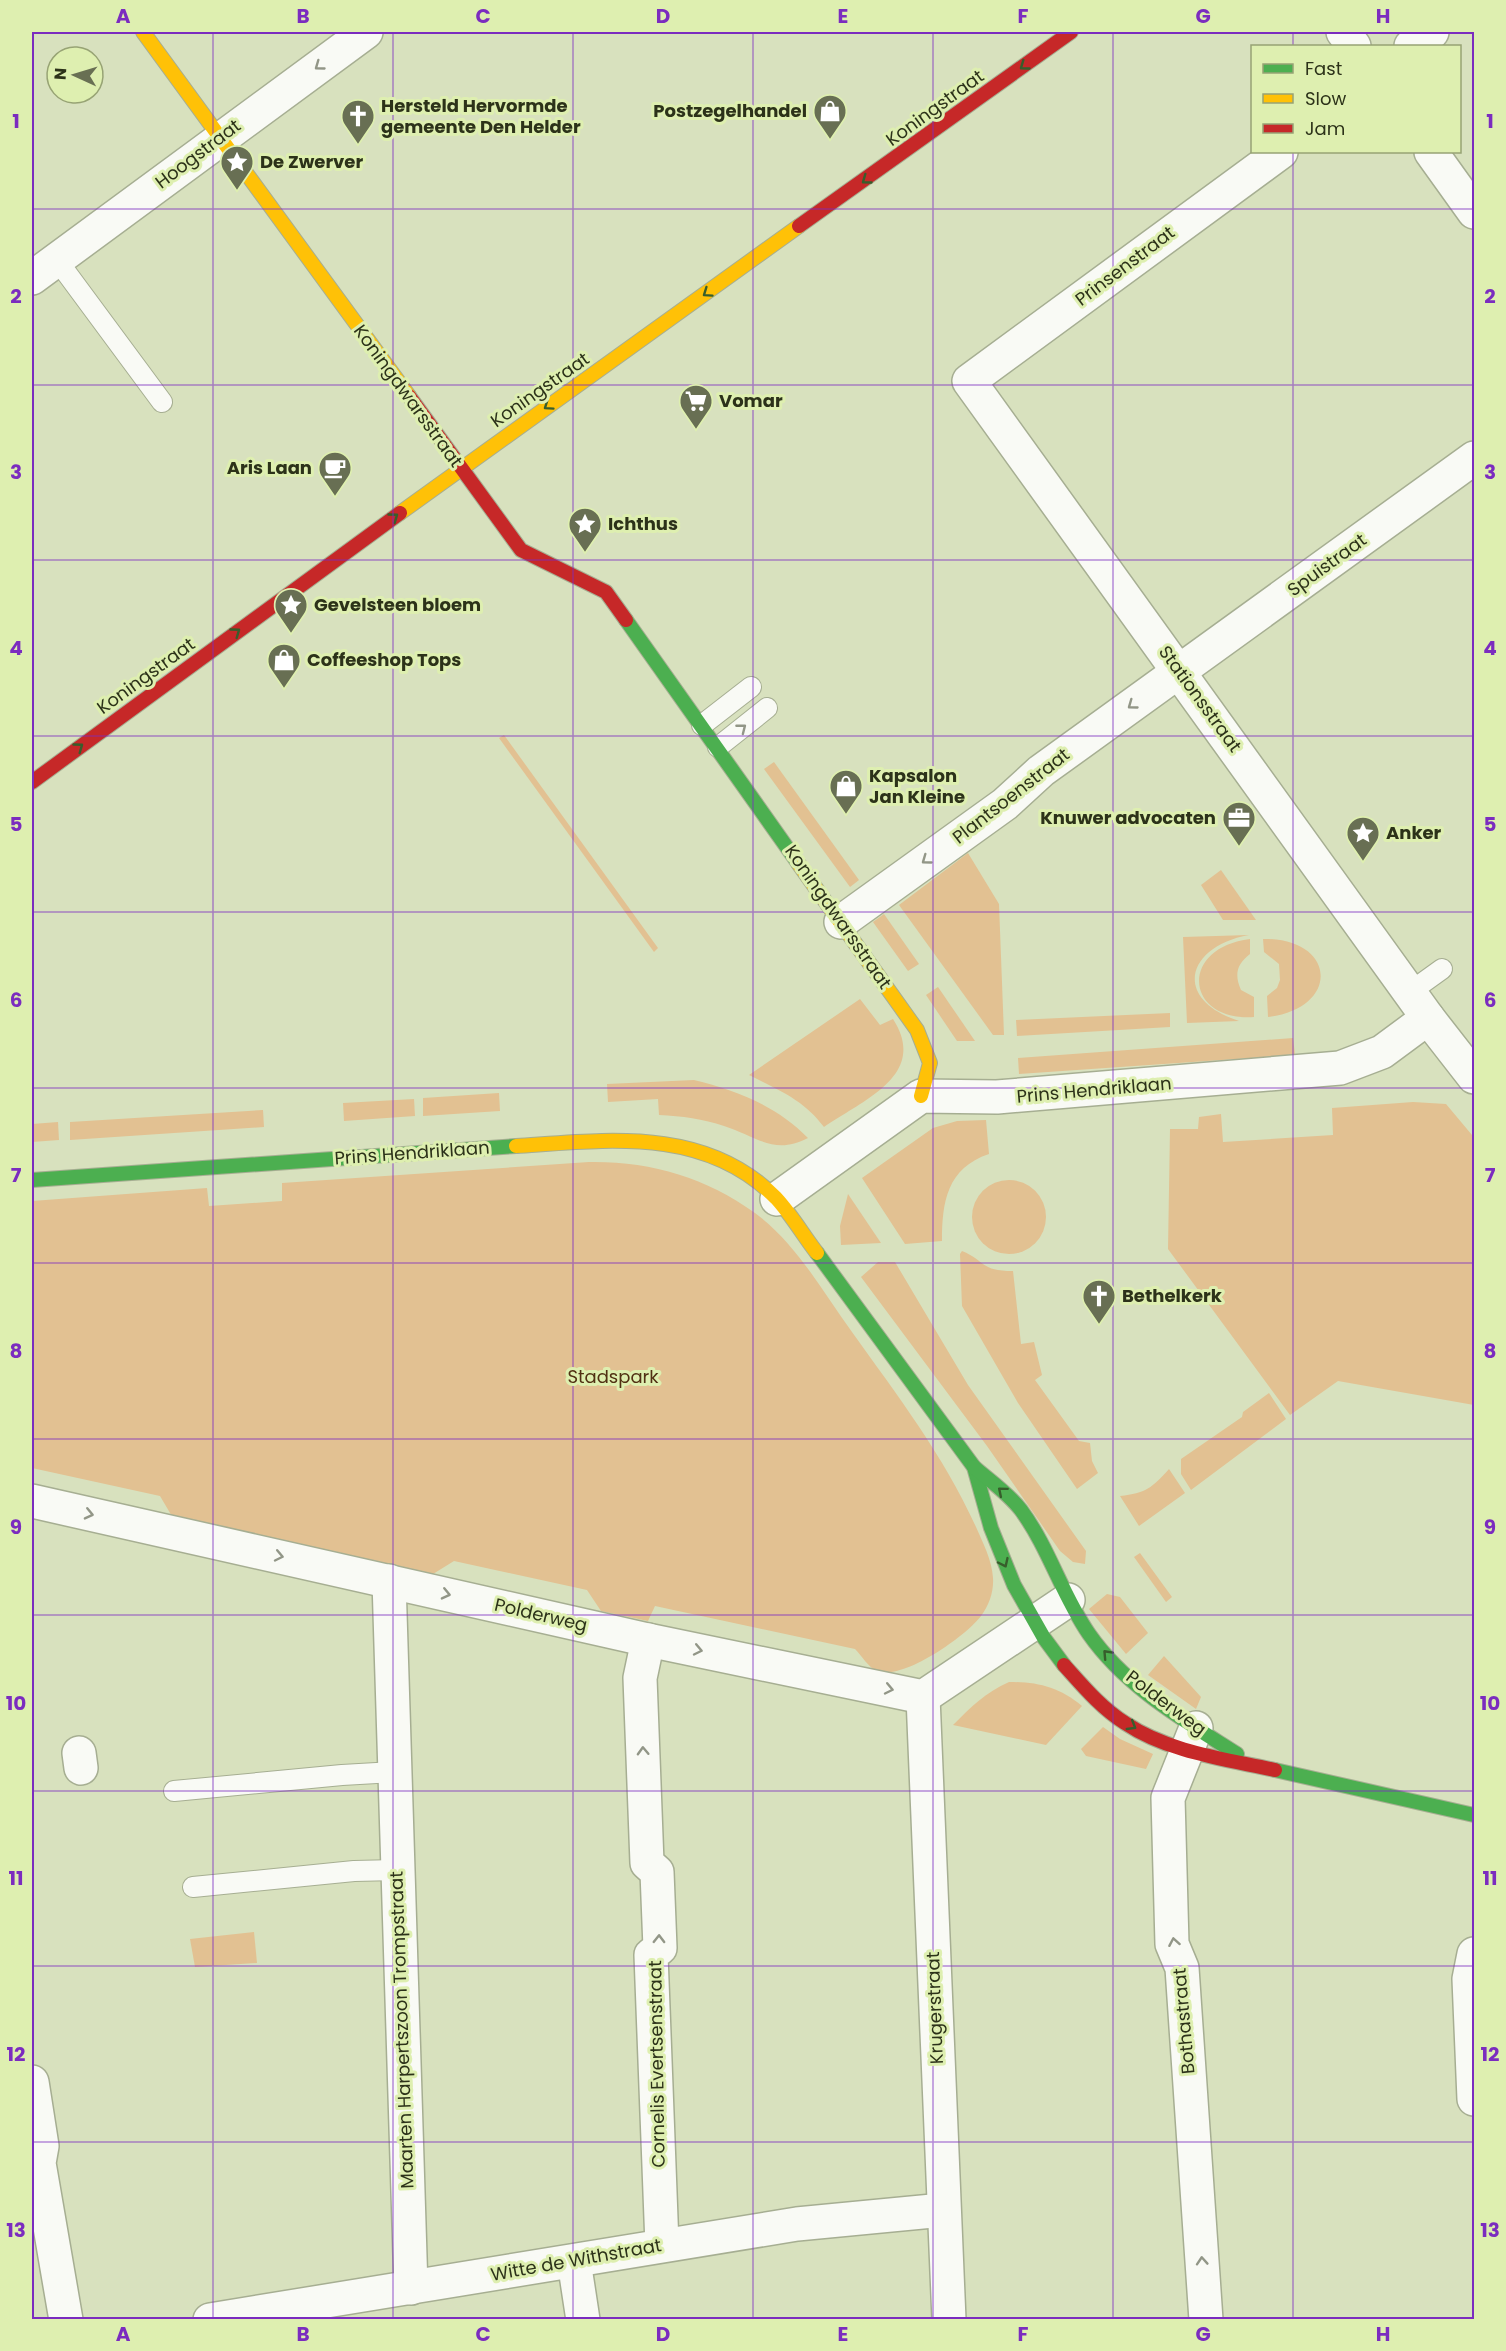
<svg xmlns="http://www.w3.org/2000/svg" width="1506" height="2351" viewBox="0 0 1506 2351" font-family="Poppins,sans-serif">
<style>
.green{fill:#e2c192}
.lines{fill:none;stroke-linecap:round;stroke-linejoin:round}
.lane-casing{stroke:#a6ae92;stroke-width:22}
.street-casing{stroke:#a6ae92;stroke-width:36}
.fast-casing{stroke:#a6ae92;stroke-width:16}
.slow-casing{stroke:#a6ae92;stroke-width:16}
.jam-casing{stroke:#a6ae92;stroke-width:16}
.lane{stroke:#f9faf5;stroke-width:20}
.street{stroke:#f9faf5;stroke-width:33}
.fast{stroke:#4caf50;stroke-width:14}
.slow{stroke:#ffc107;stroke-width:14}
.jam{stroke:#c62828;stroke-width:14}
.oneway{stroke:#929687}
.oneway2{stroke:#375e2c}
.grid{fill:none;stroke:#7b2cbf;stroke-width:1.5;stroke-opacity:0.55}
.labels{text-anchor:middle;stroke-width:6;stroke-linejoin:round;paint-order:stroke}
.poi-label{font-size:18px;font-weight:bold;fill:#2c3219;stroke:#deefb0;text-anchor:start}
.street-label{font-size:18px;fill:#2c3219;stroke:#deefb0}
.park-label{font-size:18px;fill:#513013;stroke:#deefb0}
.neatline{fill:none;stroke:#7b2cbf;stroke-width:2}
.grid-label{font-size:20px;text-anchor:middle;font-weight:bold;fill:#7b2cbf}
</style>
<rect width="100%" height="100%" fill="#d8e1be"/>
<g class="green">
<path d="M 504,735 L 658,948 L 654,952 L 499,738 Z"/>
<path d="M 774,762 L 859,880 L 850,887 L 764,769 Z"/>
<path d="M 968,853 L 999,904 L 1004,1035 L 993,1035 L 899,905 Z"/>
<path d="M 1221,870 L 1256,920 L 1223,920 L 1201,885 Z"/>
<path d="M 884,914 L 919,964 L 908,971 L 873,922 Z"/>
<path d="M 1249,935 C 1187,946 1171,999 1239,1021 L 1187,1023 L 1183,937 Z"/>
<path d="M 1250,939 L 1250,954 C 1237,964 1234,974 1241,990 L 1254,997 L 1254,1017 C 1185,1022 1178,948 1250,939 Z"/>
<path d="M 1263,939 C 1337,938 1341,1008 1268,1017 L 1267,996 L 1277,988 L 1280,980 L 1279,964 L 1264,952 Z"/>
<path d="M 938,987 L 975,1041 L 957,1041 L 926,995 Z"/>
<path d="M 860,999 L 880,1025 L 893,1019 C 929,1075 863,1100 824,1127 C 804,1100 779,1090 749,1075 Z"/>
<path d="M 1170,1013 L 1170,1027 L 1017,1036 L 1016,1020 Z"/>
<path d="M 1293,1038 L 1295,1055 L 1019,1074 L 1018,1058 Z"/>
<path d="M 694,1080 C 736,1090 777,1106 808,1138 C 774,1156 756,1136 724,1126 C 703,1119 682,1116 659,1115 L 658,1099 L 608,1102 L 607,1084 Z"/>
<path d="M 499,1093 L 500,1111 L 423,1116 L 423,1098 Z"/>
<path d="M 414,1099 L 415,1116 L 344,1121 L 343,1103 Z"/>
<path d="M 1413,1102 L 1446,1104 L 1472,1135 L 1474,1134 L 1474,1405 L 1338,1381 L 1290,1415 L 1168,1249 L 1170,1129 L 1198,1129 L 1199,1117 L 1221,1114 L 1223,1142 L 1333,1135 L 1332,1108 Z"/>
<path d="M 263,1110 L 264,1127 L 70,1140 L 70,1122 Z"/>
<path d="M 986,1120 L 989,1154 C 947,1168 942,1202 942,1241 L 905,1244 L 862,1178 L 933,1128 L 957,1121 Z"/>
<path d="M 58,1122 L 59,1140 L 32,1142 L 32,1124 Z"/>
<path d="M 589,1162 C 650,1161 705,1177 755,1213 C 796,1243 823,1292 852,1332 C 897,1395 944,1456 976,1527 C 983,1543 992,1560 993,1578 C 994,1591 989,1606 981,1616 C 966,1636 903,1681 877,1671 C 869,1668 861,1655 855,1649 L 655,1606 L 648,1621 L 601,1611 L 587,1590 L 454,1561 L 433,1574 L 173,1518 L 160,1496 L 32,1468 L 32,1201 L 207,1188 L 209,1206 L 282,1201 L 282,1183 Z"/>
<circle cx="1009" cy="1217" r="37"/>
<path d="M 848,1194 L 881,1243 L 841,1245 L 840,1226 Z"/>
<path d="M 962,1251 C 986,1261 980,1271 1013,1271 L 1021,1344 L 1034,1342 L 1042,1375 L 1035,1380 L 1079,1441 L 1090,1443 L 1092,1461 L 1098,1473 L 1077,1489 L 1018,1403 L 962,1306 L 960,1254 Z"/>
<path d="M 878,1262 L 895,1262 L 968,1385 L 1086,1551 L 1085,1564 L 1073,1562 L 1060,1551 L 987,1446 L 861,1277 Z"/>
<path d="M 1269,1393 L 1286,1419 L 1191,1490 L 1181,1474 L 1181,1459 L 1242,1417 L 1243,1412 Z"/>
<path d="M 1169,1469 L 1185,1493 L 1139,1526 L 1120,1496 C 1146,1493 1152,1488 1169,1469 Z"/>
<path d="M 1140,1553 L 1172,1597 L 1166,1602 L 1134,1557 Z"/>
<path d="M 1107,1594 L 1120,1597 L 1148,1633 L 1126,1654 L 1089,1609 Z"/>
<path d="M 1164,1656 L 1201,1697 L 1196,1709 L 1148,1675 Z"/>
<path d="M 1009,1682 C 1038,1682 1059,1687 1082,1706 L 1046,1745 L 953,1725 C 971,1707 986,1692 1009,1682 Z"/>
<path d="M 1103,1727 L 1120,1739 L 1153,1754 L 1146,1769 L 1086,1756 L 1081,1749 Z"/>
<path d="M 254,1932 L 257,1963 L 195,1967 L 190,1939 Z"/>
</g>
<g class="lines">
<g class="lane-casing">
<g id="lane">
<path d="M 57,260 L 162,402"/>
<path d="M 702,725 L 751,687"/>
<path d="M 718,747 L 767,708"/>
<path d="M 1410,992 L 1442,969"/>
<path d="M 174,1791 L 342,1775 L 394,1772"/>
<path d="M 193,1887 L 354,1871 L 397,1870"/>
</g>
</g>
<g class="street-casing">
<g id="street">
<path d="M 1343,32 L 1354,46"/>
<path d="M 1411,46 L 1432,32"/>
<path d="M 1281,152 L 969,381 L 1428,1018 L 1474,1077"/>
<path d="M 1431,152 L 1474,212"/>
<path d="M 32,278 L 366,32"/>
<path d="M 841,922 L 1005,804 L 1041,771 L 1474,458"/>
<path d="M 777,1199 L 921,1096 L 997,1097 L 1340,1068 L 1382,1052 L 1428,1018"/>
<path d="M 32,1501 L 648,1640 L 923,1697 L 1068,1600"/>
<path d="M 389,1581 L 411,2288"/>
<path d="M 648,1640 L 640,1678 L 647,1863 L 657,1872 L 660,1948 L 651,1955 L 662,2245"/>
<path d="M 923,1697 L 949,2320"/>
<path d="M 1196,1728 L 1168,1798 L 1172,1944 L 1182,1968 L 1206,2320"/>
<path d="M 79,1753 L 81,1768"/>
<path d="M 1474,1954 L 1469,1979 L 1474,2099"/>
<path d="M 32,2082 L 42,2146 L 39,2163 L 66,2320"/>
<path d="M 574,2261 L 583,2320"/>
<path d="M 210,2320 L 797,2224 L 943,2210"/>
</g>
</g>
<g class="fast-casing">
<g id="fast">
<path d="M 626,620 L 798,863"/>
<path d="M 32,1180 L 516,1146"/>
<path d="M 817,1253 L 974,1467 L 991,1528 L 1014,1585 L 1044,1638 L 1064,1665"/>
<path d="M 974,1467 C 990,1481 1008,1493 1021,1510 C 1049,1548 1062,1595 1089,1634 C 1126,1687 1184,1720 1237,1754"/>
<path d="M 1275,1770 L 1474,1815"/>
</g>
</g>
<g class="slow-casing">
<g id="slow">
<path d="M 143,32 L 409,396"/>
<path d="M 400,513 L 799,226"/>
<path d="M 798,863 L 917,1030 L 930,1063 L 921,1096"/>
<path d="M 516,1146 C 607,1140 705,1126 776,1198 C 791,1214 803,1235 817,1253"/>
</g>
</g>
<g class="jam-casing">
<g id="jam">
<path d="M 799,226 L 1071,32"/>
<path d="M 409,396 L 521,550 L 606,592 L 626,620"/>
<path d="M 32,782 L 400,513"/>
<path d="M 1064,1665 C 1082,1685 1101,1708 1125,1723 C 1168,1752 1225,1759 1275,1770"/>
</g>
</g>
<use href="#lane" class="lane"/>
<use href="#street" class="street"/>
<use href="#fast" class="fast"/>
<use href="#slow" class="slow"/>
<use href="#jam" class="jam"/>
</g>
<defs><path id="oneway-chevron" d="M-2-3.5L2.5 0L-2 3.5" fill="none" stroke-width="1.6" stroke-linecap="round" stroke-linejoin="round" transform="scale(1.5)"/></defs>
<g class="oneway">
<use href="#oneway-chevron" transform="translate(319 66) rotate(144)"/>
<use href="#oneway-chevron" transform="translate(1132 705) rotate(144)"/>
<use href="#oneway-chevron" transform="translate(742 728) rotate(-38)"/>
<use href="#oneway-chevron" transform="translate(926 860) rotate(144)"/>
<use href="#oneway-chevron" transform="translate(89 1514) rotate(13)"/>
<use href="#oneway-chevron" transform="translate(279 1556) rotate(12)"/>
<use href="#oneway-chevron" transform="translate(446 1594) rotate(13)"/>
<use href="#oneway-chevron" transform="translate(698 1650) rotate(12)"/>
<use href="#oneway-chevron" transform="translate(889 1689) rotate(12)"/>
<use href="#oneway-chevron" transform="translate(643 1751) rotate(-92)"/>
<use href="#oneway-chevron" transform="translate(659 1939) rotate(-89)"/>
<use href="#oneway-chevron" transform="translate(1174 1942) rotate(-100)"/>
<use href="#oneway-chevron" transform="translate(1202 2261) rotate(-94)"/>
</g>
<g class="oneway2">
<use href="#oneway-chevron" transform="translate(1024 66) rotate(144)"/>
<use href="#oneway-chevron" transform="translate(866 180) rotate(144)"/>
<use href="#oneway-chevron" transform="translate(707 293) rotate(145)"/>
<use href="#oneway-chevron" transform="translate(548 406) rotate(145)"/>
<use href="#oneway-chevron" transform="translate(394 517) rotate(-36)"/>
<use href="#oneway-chevron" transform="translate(236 632) rotate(-36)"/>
<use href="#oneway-chevron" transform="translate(79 747) rotate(-36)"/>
<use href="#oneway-chevron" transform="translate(1002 1491) rotate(-140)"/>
<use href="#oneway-chevron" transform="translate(1004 1563) rotate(65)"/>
<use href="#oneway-chevron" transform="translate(1107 1654) rotate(-133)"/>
<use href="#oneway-chevron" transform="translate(1132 1726) rotate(31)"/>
</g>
<path class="grid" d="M 213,32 L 213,2320M 393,32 L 393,2320M 573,32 L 573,2320M 753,32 L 753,2320M 933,32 L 933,2320M 1113,32 L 1113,2320M 1293,32 L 1293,46M 1293,152 L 1293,2320M 32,209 L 1474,209M 32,385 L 1474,385M 32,560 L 1474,560M 32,736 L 1474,736M 32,912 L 1474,912M 32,1088 L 1474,1088M 32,1263 L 1474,1263M 32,1439 L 1474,1439M 32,1615 L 1474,1615M 32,1791 L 1474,1791M 32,1966 L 1474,1966M 32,2142 L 1474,2142"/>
<defs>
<g id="shop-pin" transform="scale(1.725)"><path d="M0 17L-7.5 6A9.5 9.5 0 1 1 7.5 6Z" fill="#686f53" stroke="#deefb0"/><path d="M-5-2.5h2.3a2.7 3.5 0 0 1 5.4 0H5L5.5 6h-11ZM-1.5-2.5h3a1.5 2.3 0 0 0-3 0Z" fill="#fff"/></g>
<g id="church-pin" transform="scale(1.725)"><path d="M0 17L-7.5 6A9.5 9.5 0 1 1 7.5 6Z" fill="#686f53" stroke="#deefb0"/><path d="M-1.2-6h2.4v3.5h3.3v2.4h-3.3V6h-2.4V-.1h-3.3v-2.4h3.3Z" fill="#fff"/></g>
<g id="sight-pin" transform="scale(1.725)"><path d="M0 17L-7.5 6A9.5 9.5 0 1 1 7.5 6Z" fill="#686f53" stroke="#deefb0"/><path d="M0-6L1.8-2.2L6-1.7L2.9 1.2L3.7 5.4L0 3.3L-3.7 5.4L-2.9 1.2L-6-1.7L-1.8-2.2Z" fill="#fff"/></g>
<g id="supermarket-pin" transform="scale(1.725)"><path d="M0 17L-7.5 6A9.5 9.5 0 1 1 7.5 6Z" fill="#686f53" stroke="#deefb0"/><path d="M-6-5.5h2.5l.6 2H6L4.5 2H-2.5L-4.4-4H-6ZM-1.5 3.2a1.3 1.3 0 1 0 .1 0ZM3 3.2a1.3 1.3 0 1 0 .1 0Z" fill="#fff"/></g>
<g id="cafe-pin" transform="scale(1.725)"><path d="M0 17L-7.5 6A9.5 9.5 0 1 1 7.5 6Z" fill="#686f53" stroke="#deefb0"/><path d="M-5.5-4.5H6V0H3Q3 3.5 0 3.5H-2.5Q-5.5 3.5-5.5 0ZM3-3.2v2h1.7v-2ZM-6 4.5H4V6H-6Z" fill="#fff"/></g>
<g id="office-pin" transform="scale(1.725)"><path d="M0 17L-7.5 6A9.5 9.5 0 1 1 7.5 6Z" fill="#686f53" stroke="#deefb0"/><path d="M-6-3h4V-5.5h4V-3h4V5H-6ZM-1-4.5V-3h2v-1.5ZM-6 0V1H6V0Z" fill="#fff"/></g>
</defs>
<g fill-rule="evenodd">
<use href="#shop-pin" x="830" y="111"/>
<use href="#church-pin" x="358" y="116"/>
<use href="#sight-pin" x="237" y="162"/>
<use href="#supermarket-pin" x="696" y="401"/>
<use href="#cafe-pin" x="335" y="468"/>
<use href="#sight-pin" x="585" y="524"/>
<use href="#sight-pin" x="291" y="605"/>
<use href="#shop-pin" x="284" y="660"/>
<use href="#shop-pin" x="846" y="786"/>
<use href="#office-pin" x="1239" y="818"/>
<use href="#sight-pin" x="1363" y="833"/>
<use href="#church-pin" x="1099" y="1296"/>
</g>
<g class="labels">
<g class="poi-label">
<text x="381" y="112">Hersteld Hervormde<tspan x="381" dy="21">gemeente Den Helder</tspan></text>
<text x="807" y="117" text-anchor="end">Postzegelhandel</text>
<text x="260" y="168">De Zwerver</text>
<text x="719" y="407">Vomar</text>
<text x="312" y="474" text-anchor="end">Aris Laan</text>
<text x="608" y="530">Ichthus</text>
<text x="314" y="611">Gevelsteen bloem</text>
<text x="307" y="666">Coffeeshop Tops</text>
<text x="869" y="782">Kapsalon<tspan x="869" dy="21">Jan Kleine</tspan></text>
<text x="1216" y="824" text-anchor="end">Knuwer advocaten</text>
<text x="1386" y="839">Anker</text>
<text x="1122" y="1302">Bethelkerk</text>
</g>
<g class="street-label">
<text transform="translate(935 108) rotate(-36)" y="6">Koningstraat</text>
<text transform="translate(198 154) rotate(-37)" y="6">Hoogstraat</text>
<text transform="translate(1125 266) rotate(-37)" y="6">Prinsenstraat</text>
<text transform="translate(540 390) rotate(-35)" y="6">Koningstraat</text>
<text transform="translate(408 396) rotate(54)" y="6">Koningdwarsstraat</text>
<text transform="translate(1327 565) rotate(-36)" y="6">Spuistraat</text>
<text transform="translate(146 676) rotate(-36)" y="6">Koningstraat</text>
<text transform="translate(1200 699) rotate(54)" y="6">Stationsstraat</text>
<text transform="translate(1011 796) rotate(-38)" y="6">Plantsoenstraat</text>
<text transform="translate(838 917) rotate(55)" y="6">Koningdwarsstraat</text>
<text transform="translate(1094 1090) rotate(-5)" y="6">Prins Hendriklaan</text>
<text transform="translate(412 1153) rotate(-4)" y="6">Prins Hendriklaan</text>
<text transform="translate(541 1615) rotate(13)" y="6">Polderweg</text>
<text transform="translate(1166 1703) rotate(37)" y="6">Polderweg</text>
<text transform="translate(935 2008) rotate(-92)" y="6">Krugerstraat</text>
<text transform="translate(1184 2021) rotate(-95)" y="6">Bothastraat</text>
<text transform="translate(402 2030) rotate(-92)" y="6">Maarten Harpertszoon Trompstraat</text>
<text transform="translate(657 2064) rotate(-91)" y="6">Cornelis Evertsenstraat</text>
<text transform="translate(576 2260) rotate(-10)" y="6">Witte de Withstraat</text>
</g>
<g class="park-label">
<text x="613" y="1383">Stadspark</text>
</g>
</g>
<rect width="1506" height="2351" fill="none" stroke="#deefb0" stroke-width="66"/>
<rect x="1251" y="45" width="210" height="108" fill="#deefb0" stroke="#97a374" stroke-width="1.5"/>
<rect x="1263" y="64" width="30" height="9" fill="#4caf50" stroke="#97a374" stroke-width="1.5"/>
<text x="1305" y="75" font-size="18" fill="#2c3219">Fast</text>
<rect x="1263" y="94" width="30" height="9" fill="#ffc107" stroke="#97a374" stroke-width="1.5"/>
<text x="1305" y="105" font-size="18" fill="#2c3219">Slow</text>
<rect x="1263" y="124" width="30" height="9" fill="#c62828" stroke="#97a374" stroke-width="1.5"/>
<text x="1305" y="135" font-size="18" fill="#2c3219">Jam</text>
<g transform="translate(75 75) rotate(274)"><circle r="28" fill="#deefb0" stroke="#97a374" stroke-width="1.5"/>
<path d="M0-4.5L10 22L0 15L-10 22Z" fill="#686f53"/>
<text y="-9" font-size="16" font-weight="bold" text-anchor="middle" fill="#2c3219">N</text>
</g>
<rect x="33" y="33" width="1440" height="2285" class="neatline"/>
<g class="grid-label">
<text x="123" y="23">A</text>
<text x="303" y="23">B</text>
<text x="483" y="23">C</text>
<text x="663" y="23">D</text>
<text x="843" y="23">E</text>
<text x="1023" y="23">F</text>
<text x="1203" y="23">G</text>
<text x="1383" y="23">H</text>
<text x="16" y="128">1</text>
<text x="1490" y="128">1</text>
<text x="16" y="303">2</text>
<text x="1490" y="303">2</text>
<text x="16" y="479">3</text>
<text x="1490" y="479">3</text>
<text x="16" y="655">4</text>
<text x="1490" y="655">4</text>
<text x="16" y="831">5</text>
<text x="1490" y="831">5</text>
<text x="16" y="1007">6</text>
<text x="1490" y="1007">6</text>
<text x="16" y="1182">7</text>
<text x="1490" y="1182">7</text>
<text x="16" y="1358">8</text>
<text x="1490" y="1358">8</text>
<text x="16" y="1534">9</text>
<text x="1490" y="1534">9</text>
<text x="16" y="1710">10</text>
<text x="1490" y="1710">10</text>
<text x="16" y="1885">11</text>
<text x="1490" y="1885">11</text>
<text x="16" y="2061">12</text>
<text x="1490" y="2061">12</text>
<text x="16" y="2237">13</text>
<text x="1490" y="2237">13</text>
<text x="123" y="2341">A</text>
<text x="303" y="2341">B</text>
<text x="483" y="2341">C</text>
<text x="663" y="2341">D</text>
<text x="843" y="2341">E</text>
<text x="1023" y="2341">F</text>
<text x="1203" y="2341">G</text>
<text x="1383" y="2341">H</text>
</g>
</svg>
